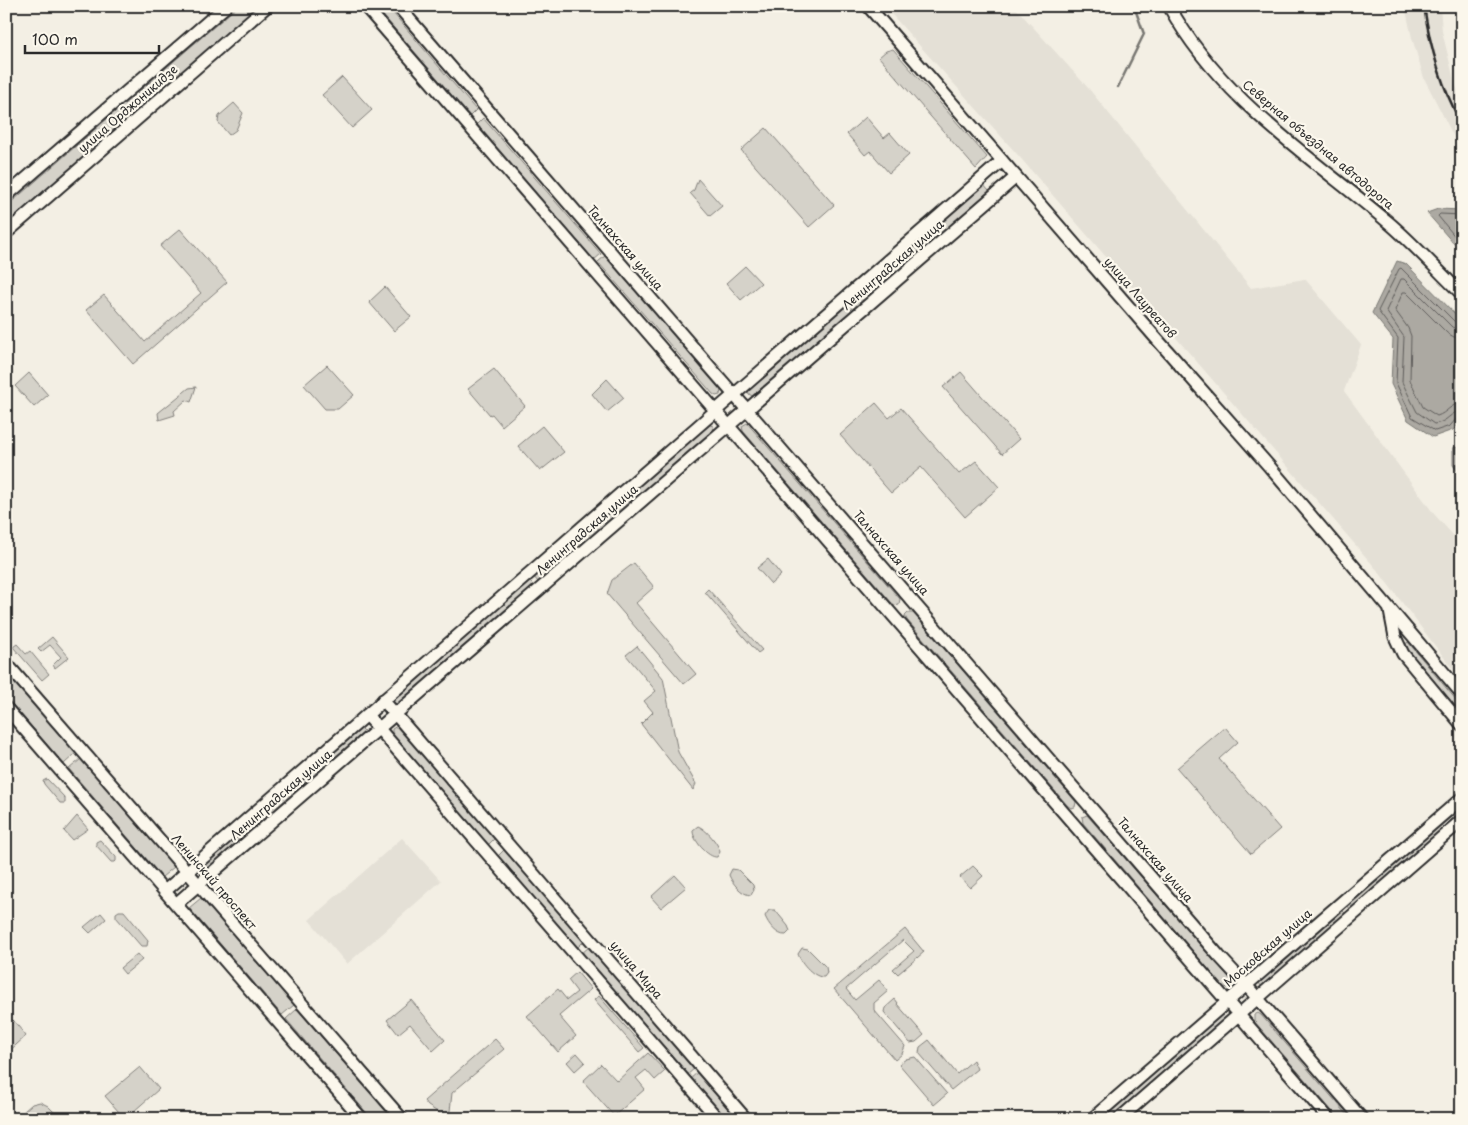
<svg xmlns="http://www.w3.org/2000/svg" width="1468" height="1125" viewBox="0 0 1468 1125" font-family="'Playpen Sans',sans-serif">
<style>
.built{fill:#e4e0d6}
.green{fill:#d5d2c9;stroke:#807e7a}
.water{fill:#aca9a2;stroke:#787772}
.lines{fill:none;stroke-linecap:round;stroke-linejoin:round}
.shore{stroke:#5f5d5b;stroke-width:1}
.stream{stroke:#787772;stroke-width:2.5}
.secondary-casing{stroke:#2b2b2b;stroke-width:15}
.secondary{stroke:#fbf7ec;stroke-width:11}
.rail{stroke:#2b2b2b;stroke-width:2.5}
.labels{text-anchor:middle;stroke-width:4.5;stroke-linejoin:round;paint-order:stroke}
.street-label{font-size:12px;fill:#2b2b2b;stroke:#fbf7ec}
</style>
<rect width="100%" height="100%" fill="#f3efe4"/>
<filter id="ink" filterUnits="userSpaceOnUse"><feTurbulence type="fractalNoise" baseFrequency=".02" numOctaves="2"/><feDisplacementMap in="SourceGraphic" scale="10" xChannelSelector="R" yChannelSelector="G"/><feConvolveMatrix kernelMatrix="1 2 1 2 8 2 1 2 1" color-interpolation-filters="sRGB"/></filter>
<g filter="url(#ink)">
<g class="built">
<path d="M 884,6 L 1014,6 L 1089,89 L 1251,288 L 1305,279 L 1361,345 L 1344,391 L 1434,514 L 1462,545 L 1462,681 L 1378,571 L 1017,154 Z"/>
<path d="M 1405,6 L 1440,6 L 1442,31 L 1455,84 L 1462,98 L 1462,153 L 1424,78 L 1412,38 Z"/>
<path d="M 402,838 L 441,881 L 347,964 L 309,920 Z"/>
</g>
<g class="green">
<path d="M 238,6 L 258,6 L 146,104 L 137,93 Z"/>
<path d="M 375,6 L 387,6 L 476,110 L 470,116 Z"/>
<path d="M 893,49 L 987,157 L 976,169 L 879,57 L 886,51 Z"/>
<path d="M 342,77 L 372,110 L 352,128 L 322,95 Z"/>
<path d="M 131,98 L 140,109 L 6,225 L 6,207 Z"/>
<path d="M 234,103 L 243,113 L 236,130 L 229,135 L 218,122 L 219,116 Z"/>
<path d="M 866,117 L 884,138 L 890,133 L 909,155 L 889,173 L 870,151 L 865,155 L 847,134 Z"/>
<path d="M 483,118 L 601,254 L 594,260 L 477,124 Z"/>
<path d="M 766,128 L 834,205 L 809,227 L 741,150 Z"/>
<path d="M 698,179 L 722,206 L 710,216 L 690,193 L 694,190 Z"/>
<path d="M 983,184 L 989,191 L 868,297 L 862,290 Z"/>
<path d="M 180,229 L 227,282 L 133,364 L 86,310 L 104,295 L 145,342 L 201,293 L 160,246 Z"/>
<path d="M 605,256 L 721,390 L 720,395 L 716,396 L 713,394 L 598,262 Z"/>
<path d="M 745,266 L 761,283 L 741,300 L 726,283 Z"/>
<path d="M 385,287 L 411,317 L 394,331 L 369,302 Z"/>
<path d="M 857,293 L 863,301 L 756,395 L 752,396 L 749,394 L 748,390 Z"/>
<path d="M 327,365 L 354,395 L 338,409 L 325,409 L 304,385 Z"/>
<path d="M 494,369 L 525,406 L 502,426 L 492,414 L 490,415 L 468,389 Z"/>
<path d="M 961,372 L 1019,439 L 1002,454 L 943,387 Z"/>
<path d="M 29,373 L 48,395 L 34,407 L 15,386 Z"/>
<path d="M 607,379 L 624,398 L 607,412 L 592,394 Z"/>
<path d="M 196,387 L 191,402 L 186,400 L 174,411 L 175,415 L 159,420 L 158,413 L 189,388 Z"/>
<path d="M 876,403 L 889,418 L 901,408 L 959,474 L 976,461 L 999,487 L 965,517 L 921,467 L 891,493 L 840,435 Z"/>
<path d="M 747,423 L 900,599 L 899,604 L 895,605 L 892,603 L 743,431 L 742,426 Z"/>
<path d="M 708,424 L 713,426 L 714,431 L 539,583 L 533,576 Z"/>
<path d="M 542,426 L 564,452 L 540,471 L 518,446 Z"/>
<path d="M 768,559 L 781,575 L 771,584 L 757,568 Z"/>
<path d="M 634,563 L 654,587 L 636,603 L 696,674 L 684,684 L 607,594 L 612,580 Z"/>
<path d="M 528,580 L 535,587 L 399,704 L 393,703 L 392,699 Z"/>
<path d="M 708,589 L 762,650 L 758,653 L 705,592 Z"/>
<path d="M 908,613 L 913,613 L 1076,802 L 1075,807 L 1071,808 L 1068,806 L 907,620 L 905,616 Z"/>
<path d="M 52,637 L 69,657 L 55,668 L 53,665 L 61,657 L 50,645 L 41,652 L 38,649 Z"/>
<path d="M 1408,642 L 1462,707 L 1462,714 L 1404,645 Z"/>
<path d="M 17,644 L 26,654 L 30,651 L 49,674 L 42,680 L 13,647 Z"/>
<path d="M 637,646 L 663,678 L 678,752 L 696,784 L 693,790 L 641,724 L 653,712 L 644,701 L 656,691 L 626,655 Z"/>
<path d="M 6,673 L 76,753 L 64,764 L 6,697 Z"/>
<path d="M 397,726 L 399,726 L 496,837 L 487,846 L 392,736 L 392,729 Z"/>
<path d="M 360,727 L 364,731 L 364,734 L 209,869 L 204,867 L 203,863 Z"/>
<path d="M 1225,727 L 1238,742 L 1219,759 L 1280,829 L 1251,854 L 1177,768 Z"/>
<path d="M 81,759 L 174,867 L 162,877 L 69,769 Z"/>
<path d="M 47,779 L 65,798 L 65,803 L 60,803 L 44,784 L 43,781 Z"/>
<path d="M 1462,803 L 1462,815 L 1352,911 L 1346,904 Z"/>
<path d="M 1087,815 L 1233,982 L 1231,987 L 1228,988 L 1224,987 L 1083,823 L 1082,817 Z"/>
<path d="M 77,816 L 88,829 L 72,840 L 64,831 Z"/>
<path d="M 698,826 C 706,829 719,844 720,852 L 717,857 C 708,858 692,839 693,830 Z"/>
<path d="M 100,840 L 116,857 L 116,861 L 115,862 L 111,862 L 96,845 L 96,842 Z"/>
<path d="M 506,848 L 585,940 L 576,949 L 497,857 Z"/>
<path d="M 973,866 L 983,876 L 970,888 L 960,877 Z"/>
<path d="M 732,869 L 738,870 L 753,885 L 754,890 L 751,895 C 742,895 732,883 729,875 Z"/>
<path d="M 675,875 L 686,887 L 661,908 L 651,897 Z"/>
<path d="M 201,898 L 294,1005 L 282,1015 L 189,908 Z"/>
<path d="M 1341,909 L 1347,915 L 1264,987 L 1261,986 L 1259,983 L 1260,980 Z"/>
<path d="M 769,910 L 775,910 L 788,926 L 790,931 L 786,935 C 777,936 768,924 765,916 Z"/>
<path d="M 119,911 L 124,911 L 148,940 L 147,946 L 141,946 L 116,917 L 116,913 Z"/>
<path d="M 101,913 L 106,919 L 90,933 L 84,927 Z"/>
<path d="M 905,929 L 924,952 L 898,974 L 893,969 L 914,951 L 903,940 L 846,989 L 855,1000 L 879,980 L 888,991 L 874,1003 L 874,1010 L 905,1046 L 902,1054 L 895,1060 L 834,989 Z"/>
<path d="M 590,946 L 695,1068 L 686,1076 L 581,954 Z"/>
<path d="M 802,948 L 808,949 L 826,967 L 827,973 L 824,977 C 814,978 801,963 798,954 Z"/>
<path d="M 137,954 L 142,960 L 125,974 L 120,968 Z"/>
<path d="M 577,972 L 591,989 L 559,1016 L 576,1036 L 558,1052 L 527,1016 L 558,989 L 567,1000 L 577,992 L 568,980 Z"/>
<path d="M 599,996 L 644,1048 L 639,1052 L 594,1000 Z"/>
<path d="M 895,999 L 898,1003 L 897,1004 L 924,1035 L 916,1042 L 910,1043 L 884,1012 L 885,1008 Z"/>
<path d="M 411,1000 L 445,1040 L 433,1051 L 410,1024 L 398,1034 L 387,1020 Z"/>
<path d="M 297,1009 L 393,1119 L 372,1119 L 286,1019 Z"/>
<path d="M 1221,1013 L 1224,1017 L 1224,1021 L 1112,1119 L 1098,1119 Z"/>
<path d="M 1258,1013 L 1261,1015 L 1351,1119 L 1339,1119 L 1254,1021 L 1254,1015 Z"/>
<path d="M 14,1021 L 26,1036 L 6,1054 L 6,1028 Z"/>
<path d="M 495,1039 L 504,1049 L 452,1093 L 450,1111 L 444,1116 L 428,1106 L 424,1101 Z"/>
<path d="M 929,1040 L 957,1074 L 973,1060 L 977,1069 L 951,1090 L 919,1053 L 920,1047 Z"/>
<path d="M 577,1053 L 585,1062 L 575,1071 L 567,1062 Z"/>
<path d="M 648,1053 L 665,1071 L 655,1080 L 646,1070 L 636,1078 L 645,1089 L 614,1116 L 583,1081 L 601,1064 L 617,1081 Z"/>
<path d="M 915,1057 L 947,1094 L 934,1105 L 899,1064 L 906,1059 Z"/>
<path d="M 140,1067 L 159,1089 L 125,1119 L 105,1096 Z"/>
<path d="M 699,1071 L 740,1119 L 723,1119 L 689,1080 Z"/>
<path d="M 40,1102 L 48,1106 L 57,1115 L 53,1119 L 15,1119 L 32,1104 Z"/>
</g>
<g class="water">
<path d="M 1438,209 L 1462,210 L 1462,253 L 1427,213 Z"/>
<path d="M 1397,261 L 1406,264 L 1462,321 L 1462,421 L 1453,430 L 1433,437 L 1408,420 L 1391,384 L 1393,339 L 1372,313 Z"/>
<path d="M 1453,447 L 1462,448 L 1462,478 L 1453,465 Z"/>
</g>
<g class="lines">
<g class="shore">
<path d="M 1462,215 L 1440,214 L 1438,216 L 1462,245"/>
<path d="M 1462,324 L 1456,323 L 1401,268 L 1399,269 L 1378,311 L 1398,338 L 1396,383 L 1412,417 L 1435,431 L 1450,426 L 1457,418 L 1462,417"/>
<path d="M 1462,331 L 1452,327 L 1404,279 L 1401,279 L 1386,311 L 1404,337 L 1402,382 L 1417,412 L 1434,424 C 1449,422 1449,412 1462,411"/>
<path d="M 1462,338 L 1454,337 L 1447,333 L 1406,292 L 1403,292 L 1395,310 L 1408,328 L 1411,336 L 1410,380 L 1423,407 L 1437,416 C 1447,413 1450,404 1462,403"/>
</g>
<path class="stream" d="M 1118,87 L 1144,34 L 1134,6"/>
<g class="secondary-casing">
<g id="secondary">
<path d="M 365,6 L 1329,1119"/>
<path d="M 398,6 L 1219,956 L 1246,985 L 1362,1119"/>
<path d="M 868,6 L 1155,337 L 1268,465 L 1462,694"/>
<path d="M 1169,6 C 1219,98 1310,156 1388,222 C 1414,244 1437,270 1462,294"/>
<path d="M 6,196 L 226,6"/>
<path d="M 6,233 L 267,6"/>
<path d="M 1390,611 L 1395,637 L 1403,654 L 1462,725"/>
<path d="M 6,663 L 402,1119"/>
<path d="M 383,700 L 746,1119"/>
<path d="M 6,708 L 362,1119"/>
<path d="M 367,715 L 718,1119"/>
<path d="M 165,891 L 1002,161"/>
<path d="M 176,904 L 1016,177"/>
<path d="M 1092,1119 L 1462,798"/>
<path d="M 1119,1119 L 1462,820"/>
</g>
</g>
<use href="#secondary" class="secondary"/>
<path class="rail" d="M 1424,6 C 1430,48 1442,88 1462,125"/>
</g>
</g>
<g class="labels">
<g class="street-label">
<text transform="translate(128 109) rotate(-41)" y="4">улица Орджоникидзе</text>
<text transform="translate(1318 145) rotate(40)" y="4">Северная объездная автодорога</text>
<text transform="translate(625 248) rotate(49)" y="4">Талнахская улица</text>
<text transform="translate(893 265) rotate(-41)" y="4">Ленинградская улица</text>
<text transform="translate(1140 298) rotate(49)" y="4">улица Лауреатов</text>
<text transform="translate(587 530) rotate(-41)" y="4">Ленинградская улица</text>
<text transform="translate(891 553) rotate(49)" y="4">Талнахская улица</text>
<text transform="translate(281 795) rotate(-41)" y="4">Ленинградская улица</text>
<text transform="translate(1155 860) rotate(49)" y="4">Талнахская улица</text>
<text transform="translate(214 882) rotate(49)" y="4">Ленинский проспект</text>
<text transform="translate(1268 948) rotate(-41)" y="4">Московская улица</text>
<text transform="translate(636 970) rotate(49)" y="4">улица Мира</text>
</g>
</g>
<rect width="1468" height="1125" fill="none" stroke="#fbf7ec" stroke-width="25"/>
<rect x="12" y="12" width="1443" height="1100" fill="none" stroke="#2b2b2b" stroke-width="2" filter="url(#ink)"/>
<path d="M25 45v8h134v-8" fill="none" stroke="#2b2b2b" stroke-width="2.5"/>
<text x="32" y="45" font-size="15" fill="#2b2b2b" stroke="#fbf7ec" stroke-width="4" paint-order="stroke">100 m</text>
</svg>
